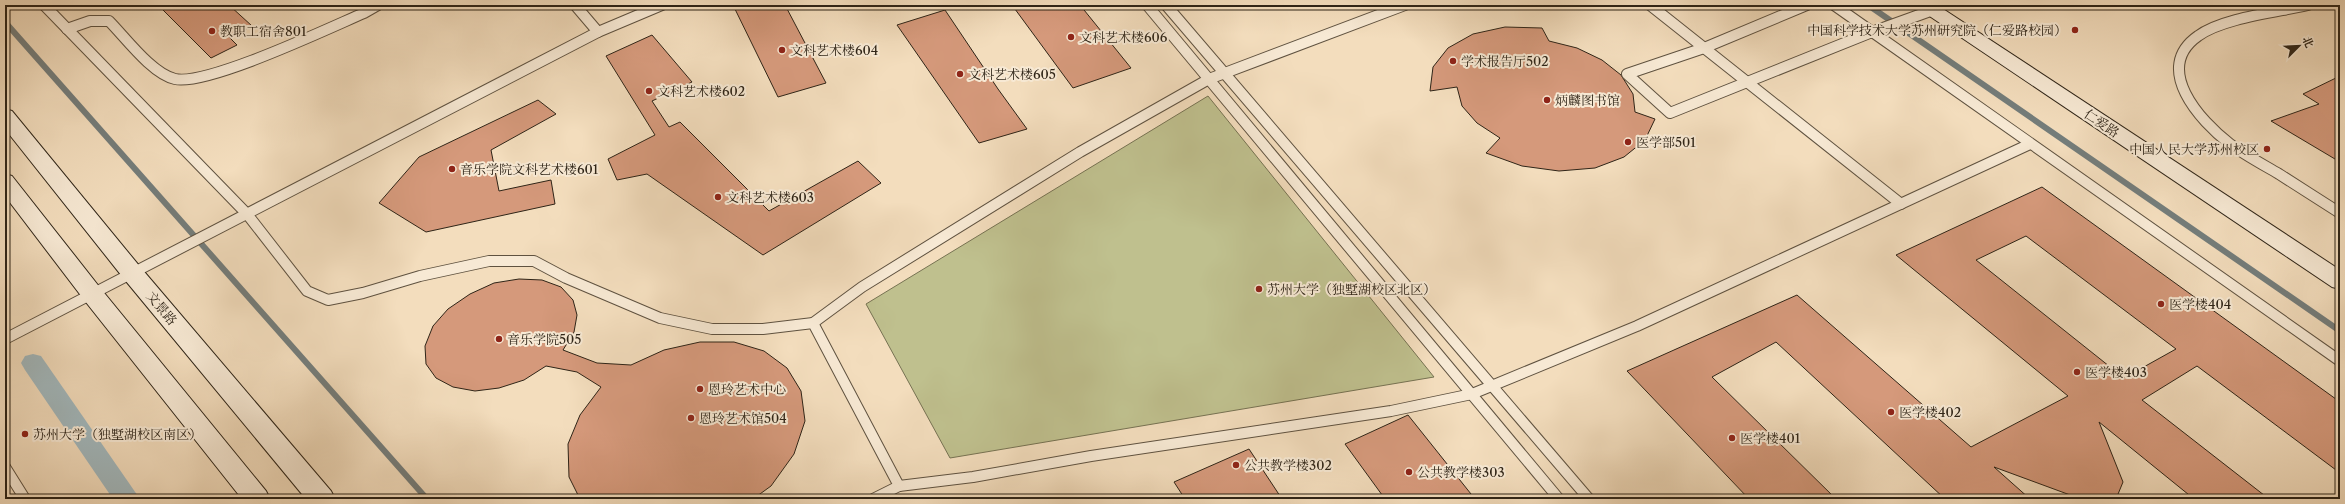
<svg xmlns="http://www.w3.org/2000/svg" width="2345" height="504" viewBox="0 0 2345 504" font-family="'Libre Caslon Text','Noto Serif SC',serif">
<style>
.green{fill:#bfc08e;stroke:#767252}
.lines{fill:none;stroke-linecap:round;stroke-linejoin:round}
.stream{stroke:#747d7b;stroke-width:6}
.canal{fill:#a2b8bd;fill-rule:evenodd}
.building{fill:#d5997b;stroke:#2e2417;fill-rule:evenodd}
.service-casing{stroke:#5f5240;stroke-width:12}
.secondary-casing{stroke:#2e2417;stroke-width:2}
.service{stroke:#f7e9d4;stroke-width:10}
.secondary{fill:#f7e9d4;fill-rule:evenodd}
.poi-dot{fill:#8f2418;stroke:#f7e9d4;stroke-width:1.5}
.labels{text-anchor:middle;stroke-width:4;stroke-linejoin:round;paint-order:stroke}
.poi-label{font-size:13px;fill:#2e2417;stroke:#f7e9d4;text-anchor:start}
.street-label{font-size:13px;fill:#2e2417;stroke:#f7e9d4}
</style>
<rect width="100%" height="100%" fill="#f3ddbd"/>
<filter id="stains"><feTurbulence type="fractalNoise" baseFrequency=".005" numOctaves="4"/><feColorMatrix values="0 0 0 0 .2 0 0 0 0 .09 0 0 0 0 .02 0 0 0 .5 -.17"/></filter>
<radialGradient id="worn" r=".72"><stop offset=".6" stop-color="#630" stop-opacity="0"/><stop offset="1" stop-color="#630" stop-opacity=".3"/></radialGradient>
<path class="green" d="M 1208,96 L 1434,377 L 950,458 L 866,304 Z"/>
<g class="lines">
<g class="stream">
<path d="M 1868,5 L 2340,331"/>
<path d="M 5,22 L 427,499"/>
</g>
<path class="canal" d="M 33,354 L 41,356 L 140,499 L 113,499 L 25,370 L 21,363 L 25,356 Z"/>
</g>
<g class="building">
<path d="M 158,5 L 229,5 L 252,26 L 229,37 L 237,45 L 211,58 Z"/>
<path d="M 733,5 L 785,5 L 826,83 L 778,97 Z"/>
<path d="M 1012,5 L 1080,5 L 1131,68 L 1073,88 Z"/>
<path d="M 945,10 L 998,89 L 1027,129 L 979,143 L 897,25 Z"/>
<path d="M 1505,27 L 1542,28 L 1549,41 L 1577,48 L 1602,60 L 1621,75 L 1633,94 L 1635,112 L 1655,119 L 1645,140 L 1624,157 L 1595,168 L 1559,171 L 1522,166 L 1486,153 L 1500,138 L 1477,123 L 1462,106 L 1457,87 L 1430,91 L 1433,67 L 1448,48 L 1473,34 Z"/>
<path d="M 652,35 L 692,82 L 652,101 L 669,127 L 680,122 L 769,211 L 858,161 L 881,183 L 763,255 L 647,174 L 617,180 L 608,159 L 655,135 L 606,56 Z"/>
<path d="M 2340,76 L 2340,162 L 2271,121 L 2319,104 L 2303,94 Z"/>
<path d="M 538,100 L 556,114 L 491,150 L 499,191 L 551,180 L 555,204 L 426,232 L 379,203 L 419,157 Z"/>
<path d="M 2042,187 L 2340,402 L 2340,473 L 2197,366 L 2142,400 L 2269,499 L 2194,499 L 2099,422 L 2123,482 L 2116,499 L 2081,499 L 1994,467 L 2030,499 L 1945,499 L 1776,342 L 1712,377 L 1836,499 L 1749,499 L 1627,371 L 1797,295 L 1971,447 L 2068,396 L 1896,255 ZM 2026,236 L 2176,349 L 2124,378 L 1976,260 Z"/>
<path d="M 519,279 L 542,280 L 561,287 L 573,300 L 577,315 L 574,332 L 563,350 L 597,363 L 631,365 L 664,350 L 700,342 L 734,342 L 764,351 L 787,368 L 801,391 L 805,421 L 794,454 L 771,486 L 753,499 L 580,499 L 569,477 L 568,444 L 580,415 L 601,387 L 577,372 L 546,366 L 524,380 L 499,388 L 475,391 L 453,387 L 436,378 L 426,364 L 425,346 L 433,326 L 448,309 L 470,294 L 494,283 Z"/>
<path d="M 1408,415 L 1475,499 L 1385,499 L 1345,444 Z"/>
<path d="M 1249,449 L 1282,499 L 1185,499 L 1174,482 Z"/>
</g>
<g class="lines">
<g class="service-casing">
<g id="service">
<path d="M 44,5 L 247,214 L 307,291 L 328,300 L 363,293 L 420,276 L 489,261 L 534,261 L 566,278 L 660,318 L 712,329 L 763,329 L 813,323 L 899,486 L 873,499"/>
<path d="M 575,5 L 598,32"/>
<path d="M 1147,5 L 1559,499"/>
<path d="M 1166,5 L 1589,499"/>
<path d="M 1650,5 L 1901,204"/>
<path d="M 1807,5 L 1704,48 L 1627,74 L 1670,113 L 1872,32 L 1933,10"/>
<path d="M 1834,5 L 2340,361"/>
<path d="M 2308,5 C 2278,12 2222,18 2198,36 C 2152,68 2200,121 2230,144 C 2245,155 2262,164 2279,174 C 2299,187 2320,200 2340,213"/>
<path d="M 67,29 L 90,21 L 109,21 C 125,37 152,74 175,79 C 207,86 329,28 364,13 L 378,5"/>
<path d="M 813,323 L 862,287 L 1080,152 L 1209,79 L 1405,5"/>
<path d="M 5,339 L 598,32 L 662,5"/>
<path d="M 5,467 L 25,499"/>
<path d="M 899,486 L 973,477 L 1091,456 L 1391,411 L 1472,394 L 1637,326 L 2030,144"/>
</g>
</g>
<g class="secondary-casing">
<g id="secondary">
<path d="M 1916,5 L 1937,5 L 2340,270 L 2340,289 L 2332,287 L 1919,9 Z"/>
<path d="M 5,109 L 12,111 L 141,268 L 331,491 L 335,499 L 306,499 L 125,280 L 5,129 Z"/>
<path d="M 5,174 L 12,176 L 101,289 L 266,491 L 270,499 L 242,499 L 85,301 L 5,196 Z"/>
</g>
</g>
<use href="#service" class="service"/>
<use href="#secondary" class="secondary"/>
</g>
<g class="poi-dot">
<circle cx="2075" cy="30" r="4"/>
<circle cx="212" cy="31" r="4"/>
<circle cx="1071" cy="37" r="4"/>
<circle cx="782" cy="50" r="4"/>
<circle cx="1453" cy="61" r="4"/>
<circle cx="960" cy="74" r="4"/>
<circle cx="649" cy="91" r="4"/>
<circle cx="1547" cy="100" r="4"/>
<circle cx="1628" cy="142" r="4"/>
<circle cx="2267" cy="149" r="4"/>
<circle cx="452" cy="169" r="4"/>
<circle cx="718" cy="197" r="4"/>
<circle cx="1259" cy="289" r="4"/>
<circle cx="2161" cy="304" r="4"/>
<circle cx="499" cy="339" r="4"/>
<circle cx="2077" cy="372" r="4"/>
<circle cx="700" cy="389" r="4"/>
<circle cx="1891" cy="412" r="4"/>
<circle cx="691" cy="418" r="4"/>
<circle cx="25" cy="434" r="4"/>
<circle cx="1732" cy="438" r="4"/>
<circle cx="1236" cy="465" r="4"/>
<circle cx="1409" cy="472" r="4"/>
</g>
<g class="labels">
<g class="poi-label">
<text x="2067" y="35" text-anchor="end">中国科学技术大学苏州研究院（仁爱路校园）</text>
<text x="220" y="36">教职工宿舍801</text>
<text x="1079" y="42">文科艺术楼606</text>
<text x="790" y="55">文科艺术楼604</text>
<text x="1461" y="66">学术报告厅502</text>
<text x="968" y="79">文科艺术楼605</text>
<text x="657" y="96">文科艺术楼602</text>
<text x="1555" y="105">炳麟图书馆</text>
<text x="1636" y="147">医学部501</text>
<text x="2259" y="154" text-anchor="end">中国人民大学苏州校区</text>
<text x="460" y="174">音乐学院文科艺术楼601</text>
<text x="726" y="202">文科艺术楼603</text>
<text x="1267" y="294">苏州大学（独墅湖校区北区）</text>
<text x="2169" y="309">医学楼404</text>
<text x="507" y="344">音乐学院505</text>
<text x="2085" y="377">医学楼403</text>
<text x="708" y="394">恩玲艺术中心</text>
<text x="1899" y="417">医学楼402</text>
<text x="699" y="423">恩玲艺术馆504</text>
<text x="33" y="439">苏州大学（独墅湖校区南区）</text>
<text x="1740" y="443">医学楼401</text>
<text x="1244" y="470">公共教学楼302</text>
<text x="1417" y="477">公共教学楼303</text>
</g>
<g class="street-label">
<text transform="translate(2102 123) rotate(34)" y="5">仁爱路</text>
<text transform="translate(162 308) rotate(50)" y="5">文景路</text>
</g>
</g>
<rect width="2345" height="504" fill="none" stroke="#f3ddbd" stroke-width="20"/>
<rect x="6" y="6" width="2333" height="492" fill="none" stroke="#2e2417" stroke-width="2"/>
<rect x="10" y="10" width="2325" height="484" fill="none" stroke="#2e2417"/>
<g transform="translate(2299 46) rotate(66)" stroke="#f7e9d4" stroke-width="3" paint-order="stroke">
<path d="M0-3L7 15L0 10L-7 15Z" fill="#2e2417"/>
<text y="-6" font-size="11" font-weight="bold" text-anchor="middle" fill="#2e2417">北</text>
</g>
<rect width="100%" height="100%" filter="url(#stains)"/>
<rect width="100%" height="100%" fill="url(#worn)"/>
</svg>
